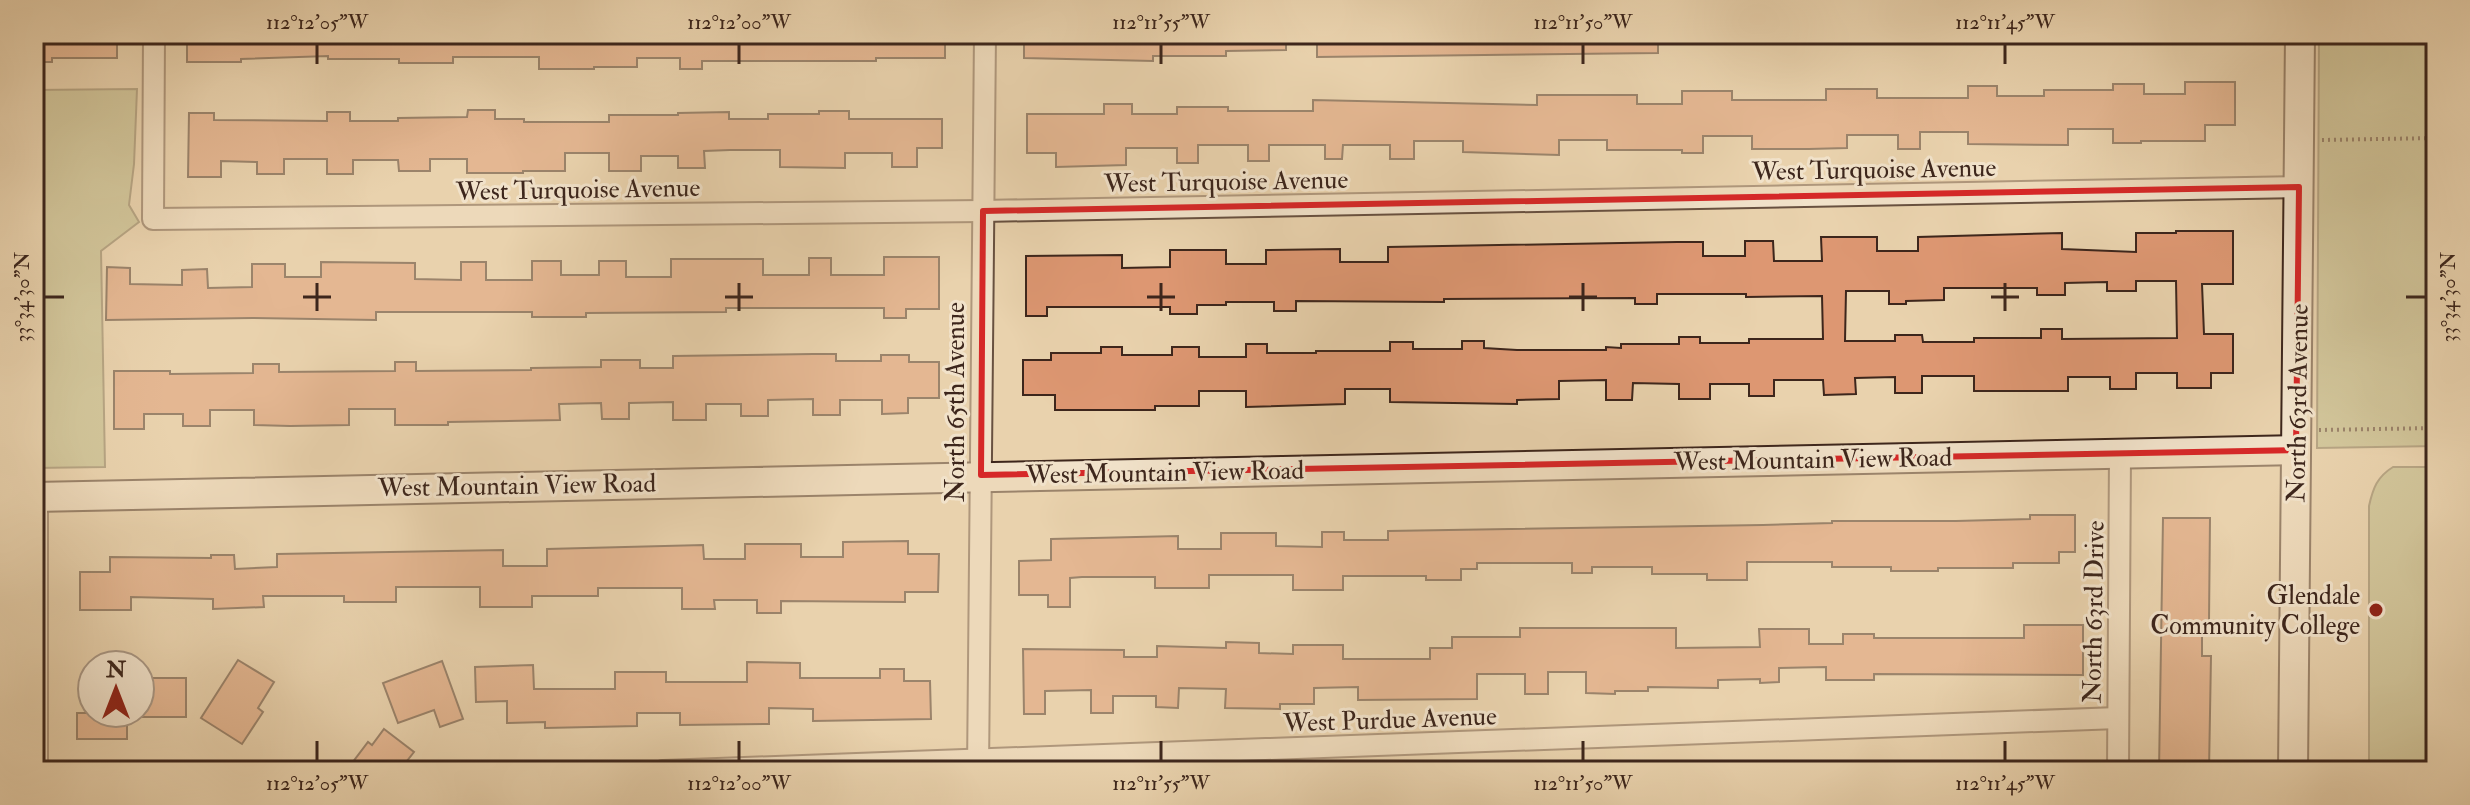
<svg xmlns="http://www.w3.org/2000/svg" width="2470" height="805" viewBox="0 0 2470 805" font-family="'IM FELL Double Pica',serif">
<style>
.green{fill:#b9bb88;stroke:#7b7052;stroke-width:2}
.building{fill:#dd9772;stroke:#3d261c;stroke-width:2;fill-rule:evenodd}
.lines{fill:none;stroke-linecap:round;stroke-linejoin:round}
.street-casing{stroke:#685140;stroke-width:24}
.secondary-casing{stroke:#3d261c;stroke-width:32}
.path{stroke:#3d261c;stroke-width:4;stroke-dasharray:2 4;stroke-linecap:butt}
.street{stroke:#f1e2ca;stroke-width:20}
.secondary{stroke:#f1e2ca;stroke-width:28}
.marked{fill:none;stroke:#d62828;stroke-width:6;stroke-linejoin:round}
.ticks{fill:none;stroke:#3d261c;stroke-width:3}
.poi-dot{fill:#8f2418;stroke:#f1e2ca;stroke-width:3}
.labels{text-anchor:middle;stroke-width:6;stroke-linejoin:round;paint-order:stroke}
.street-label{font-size:26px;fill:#3d261c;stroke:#f1e2ca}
.poi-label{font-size:26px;fill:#3d261c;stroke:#f1e2ca;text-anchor:end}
.neatline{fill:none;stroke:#3d261c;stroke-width:3}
.ticks-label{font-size:20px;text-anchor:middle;fill:#3d261c}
</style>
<rect width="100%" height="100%" fill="#e9d2ad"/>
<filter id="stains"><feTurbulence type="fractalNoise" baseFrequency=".0025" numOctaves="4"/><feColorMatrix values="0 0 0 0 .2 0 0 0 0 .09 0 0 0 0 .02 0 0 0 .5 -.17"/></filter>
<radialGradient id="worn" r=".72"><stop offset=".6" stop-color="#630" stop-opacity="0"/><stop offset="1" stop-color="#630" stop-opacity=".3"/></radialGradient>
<g class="green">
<path d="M 2319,34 L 2436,34 L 2436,446 L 2317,448 Z"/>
<path d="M 137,89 L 134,164 L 129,205 L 139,222 L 101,251 L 105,467 L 34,468 L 34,90 Z"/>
<path d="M 2393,467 L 2436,467 L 2436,771 L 2369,771 L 2369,506 C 2373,488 2377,477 2393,467 Z"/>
</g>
<g class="building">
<path d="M 34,34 L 117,34 L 117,58 L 52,58 L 52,62 L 34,62 Z"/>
<path d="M 187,34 L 945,34 L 945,58 L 876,58 L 876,61 L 702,61 L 702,69 L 680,69 L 680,58 L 637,58 L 637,67 L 594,67 L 594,69 L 539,69 L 539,57 L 453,57 L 453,63 L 399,63 L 399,59 L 328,59 L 328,56 L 241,59 L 241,62 L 187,62 Z"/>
<path d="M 1024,34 L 1286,34 L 1286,50 L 1226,51 L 1226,56 L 1153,56 L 1153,61 L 1024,58 Z"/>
<path d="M 1317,34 L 1658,34 L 1658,53 L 1317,57 Z"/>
<path d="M 2185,82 L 2235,82 L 2235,125 L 2205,125 L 2205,141 L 2141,141 L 2141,143 L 2113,143 L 2113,129 L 2068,129 L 2068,145 L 1968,144 L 1968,132 L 1920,132 L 1920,149 L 1898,149 L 1898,135 L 1847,135 L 1847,148 L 1809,149 L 1752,149 L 1752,136 L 1703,136 L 1703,153 L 1682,153 L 1682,150 L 1607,150 L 1607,140 L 1559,140 L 1559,155 L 1463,152 L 1463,141 L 1414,141 L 1414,159 L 1390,159 L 1390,145 L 1343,145 L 1342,159 L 1325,159 L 1325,145 L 1269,145 L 1269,161 L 1248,161 L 1248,145 L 1198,145 L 1198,163 L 1177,163 L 1177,148 L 1126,148 L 1126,165 L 1056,167 L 1056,153 L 1027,153 L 1027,114 L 1104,114 L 1104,104 L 1132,104 L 1132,114 L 1177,114 L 1177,107 L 1228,107 L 1228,111 L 1313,111 L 1313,100 L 1537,105 L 1537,95 L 1637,95 L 1637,104 L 1682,104 L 1682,91 L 1732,91 L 1732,100 L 1826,100 L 1826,89 L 1877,89 L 1877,98 L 1968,98 L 1968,86 L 1997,86 L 1997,96 L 2044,96 L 2044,90 L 2113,90 L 2113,84 L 2144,84 L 2144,94 L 2185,94 Z"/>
<path d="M 468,110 L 495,110 L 495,119 L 524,119 L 524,122 L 609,122 L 609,115 L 678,115 L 678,113 L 729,112 L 729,119 L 768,119 L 768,114 L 819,114 L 819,111 L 849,111 L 849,119 L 942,119 L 942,148 L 917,148 L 917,167 L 892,167 L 892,153 L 845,153 L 845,168 L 780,167 L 780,150 L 730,150 L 704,151 L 705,168 L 678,168 L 678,156 L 641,156 L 641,171 L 609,171 L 609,153 L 565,153 L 565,171 L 523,171 L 523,173 L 467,173 L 467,159 L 430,159 L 430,171 L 399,171 L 398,160 L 353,160 L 353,174 L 327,174 L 327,159 L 284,159 L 284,174 L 257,174 L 257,162 L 221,161 L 221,177 L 188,177 L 189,113 L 214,113 L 214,120 L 327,121 L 327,112 L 350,112 L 350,121 L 398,121 L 398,118 L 467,117 Z"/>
<path d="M 2176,231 L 2233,231 L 2233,284 L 2202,284 L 2204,334 L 2233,334 L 2233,373 L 2211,373 L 2211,388 L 2177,388 L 2177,373 L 2136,373 L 2136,389 L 2110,389 L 2110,377 L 2068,377 L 2068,391 L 1974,391 L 1974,376 L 1922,376 L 1922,393 L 1895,393 L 1895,377 L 1855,378 L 1856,394 L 1824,395 L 1823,380 L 1774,380 L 1774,396 L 1749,396 L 1749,384 L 1710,384 L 1710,399 L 1679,399 L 1679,384 L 1633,383 L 1632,400 L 1606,400 L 1606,380 L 1559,381 L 1559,399 L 1517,400 L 1517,404 L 1390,402 L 1390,389 L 1345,389 L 1345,404 L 1246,407 L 1246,391 L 1199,391 L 1199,406 L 1155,406 L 1155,410 L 1055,410 L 1055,395 L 1023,395 L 1023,360 L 1051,360 L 1051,353 L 1101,353 L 1101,347 L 1122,347 L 1122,355 L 1172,355 L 1172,347 L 1199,347 L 1199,357 L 1246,357 L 1246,344 L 1267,344 L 1267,353 L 1316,353 L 1316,351 L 1390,351 L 1390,342 L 1413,342 L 1413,349 L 1462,349 L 1462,341 L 1484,341 L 1484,348 L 1517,350 L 1606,350 L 1606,347 L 1621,348 L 1621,344 L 1679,344 L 1679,337 L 1700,337 L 1700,343 L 1749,343 L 1749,339 L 1823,339 L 1822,296 L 1746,297 L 1746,294 L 1657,294 L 1657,304 L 1635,304 L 1635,298 L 1444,299 L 1444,302 L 1296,301 L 1296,311 L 1274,311 L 1274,302 L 1226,302 L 1226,305 L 1197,305 L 1197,314 L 1170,314 L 1170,307 L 1047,307 L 1047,316 L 1026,316 L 1026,256 L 1122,255 L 1122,268 L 1170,267 L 1170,250 L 1226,250 L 1226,264 L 1266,264 L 1266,250 L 1340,249 L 1340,262 L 1388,262 L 1388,247 L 1677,242 L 1703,242 L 1703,256 L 1745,256 L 1745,241 L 1773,241 L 1774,261 L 1822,261 L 1821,237 L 1877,237 L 1877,251 L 1918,251 L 1918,237 L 2062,233 L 2062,249 L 2136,252 L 2136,233 L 2176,233 ZM 2136,281 L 2176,281 L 2177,338 L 2062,339 L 2062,329 L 2041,329 L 2041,338 L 1974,338 L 1974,342 L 1923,342 L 1922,335 L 1895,335 L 1895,341 L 1845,341 L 1846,291 L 1889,291 L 1889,304 L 1906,304 L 1906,301 L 1944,300 L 1944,288 L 2037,288 L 2037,295 L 2065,295 L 2065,283 L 2107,282 L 2107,291 L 2136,291 Z"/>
<path d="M 884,257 L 939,257 L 939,309 L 906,309 L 906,318 L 884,318 L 884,308 L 726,308 L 726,312 L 586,313 L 586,317 L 532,317 L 532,312 L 376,312 L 376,320 L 252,318 L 106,320 L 107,267 L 130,268 L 130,284 L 182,285 L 182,270 L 207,269 L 208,288 L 252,287 L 252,264 L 285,264 L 285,277 L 321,277 L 321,262 L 415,263 L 415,279 L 461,280 L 461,262 L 486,262 L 486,280 L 532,280 L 532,261 L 561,261 L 561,275 L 599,275 L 599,261 L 626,261 L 626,277 L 671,277 L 671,259 L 763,259 L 763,275 L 809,275 L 809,258 L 831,258 L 831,275 L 884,275 Z"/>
<path d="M 813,354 L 836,354 L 836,361 L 881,361 L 881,355 L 909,355 L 909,362 L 939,362 L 939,398 L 908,398 L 908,413 L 882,414 L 882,400 L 840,400 L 840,415 L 813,415 L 813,399 L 768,400 L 768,416 L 741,416 L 741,404 L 706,404 L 706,420 L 673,420 L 673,402 L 629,403 L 629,419 L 602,419 L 601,403 L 559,404 L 560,420 L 448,422 L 448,425 L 395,425 L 395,409 L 349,409 L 349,425 L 290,426 L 254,425 L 254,410 L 210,410 L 210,426 L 183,426 L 183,414 L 144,414 L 144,429 L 114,429 L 114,371 L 170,371 L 170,374 L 253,373 L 253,364 L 279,364 L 279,372 L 395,371 L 395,362 L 416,362 L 416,371 L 531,370 L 531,368 L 601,367 L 601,360 L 640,360 L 640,368 L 673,368 L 673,356 Z"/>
<path d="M 2030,515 L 2075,515 L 2075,552 L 2059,552 L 2059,563 L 2013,563 L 2013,568 L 1938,568 L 1938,571 L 1891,571 L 1891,567 L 1832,567 L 1832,562 L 1747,562 L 1747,580 L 1707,580 L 1707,574 L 1652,574 L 1652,567 L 1592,567 L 1592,573 L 1572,573 L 1572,563 L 1477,563 L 1477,569 L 1461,569 L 1461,580 L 1426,580 L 1426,576 L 1343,576 L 1343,590 L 1293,590 L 1293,575 L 1209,575 L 1209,588 L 1155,588 L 1155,577 L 1082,577 L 1070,578 L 1070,607 L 1048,607 L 1048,595 L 1019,595 L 1019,561 L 1051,560 L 1051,539 L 1178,536 L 1178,549 L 1221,549 L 1221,533 L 1276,533 L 1276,546 L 1322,547 L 1322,532 L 1344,532 L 1344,540 L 1388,540 L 1388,531 L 1763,525 L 1832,523 L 1832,521 L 1956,521 L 2030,519 Z"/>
<path d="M 2163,518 L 2210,518 L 2209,622 L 2202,622 L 2202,656 L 2211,656 L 2209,771 L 2159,771 Z"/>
<path d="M 908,541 L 908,554 L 939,554 L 938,592 L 905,592 L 905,602 L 781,601 L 781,613 L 757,613 L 757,600 L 714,600 L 715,609 L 682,609 L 682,588 L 598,588 L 598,596 L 532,596 L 532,607 L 480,607 L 480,587 L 396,587 L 396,602 L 344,602 L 344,596 L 263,596 L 264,607 L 213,609 L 213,599 L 131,597 L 131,610 L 80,610 L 80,572 L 110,572 L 110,557 L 211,558 L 211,555 L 234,555 L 235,569 L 277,567 L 277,554 L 503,550 L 503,566 L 547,566 L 547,549 L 703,545 L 704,559 L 745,559 L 745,544 L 801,544 L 801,557 L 843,557 L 843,542 Z"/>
<path d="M 2024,625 L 2083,625 L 2083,675 L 1874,674 L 1874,680 L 1826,680 L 1826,667 L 1779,668 L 1779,682 L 1760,683 L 1760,679 L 1718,680 L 1718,688 L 1648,687 L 1648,691 L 1615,691 L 1615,694 L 1586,693 L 1586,672 L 1548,672 L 1548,694 L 1525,694 L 1525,674 L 1477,674 L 1477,699 L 1358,700 L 1358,687 L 1314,688 L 1314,704 L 1280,704 L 1280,709 L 1225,708 L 1226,689 L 1179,688 L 1178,708 L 1156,707 L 1156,696 L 1113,696 L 1113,713 L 1091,713 L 1091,690 L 1045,691 L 1045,714 L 1024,714 L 1023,649 L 1124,650 L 1124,657 L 1157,657 L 1157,646 L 1226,648 L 1226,642 L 1259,643 L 1259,653 L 1293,654 L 1293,645 L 1343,645 L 1343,659 L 1430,659 L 1430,648 L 1452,648 L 1452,637 L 1520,637 L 1520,628 L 1676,628 L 1676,648 L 1760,647 L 1759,629 L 1809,629 L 1809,644 L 1843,644 L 1843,634 L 1874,634 L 1874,638 L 2024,638 Z"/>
<path d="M 238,660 L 274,682 L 258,708 L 263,712 L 242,744 L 201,718 Z"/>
<path d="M 442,661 L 463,719 L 440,727 L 434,710 L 398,723 L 383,683 Z"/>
<path d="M 747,662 L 800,663 L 800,678 L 880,678 L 880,669 L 904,669 L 904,681 L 930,681 L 931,719 L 813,721 L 813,709 L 769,708 L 769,724 L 680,725 L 680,713 L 637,713 L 637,726 L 545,728 L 545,722 L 507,723 L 507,701 L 476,702 L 475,667 L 533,665 L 534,689 L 615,689 L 615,672 L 666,672 L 666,682 L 747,682 Z"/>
<rect x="140" y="678" width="46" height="39"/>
<rect x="77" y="713" width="50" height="26"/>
<path d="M 384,729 L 414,752 L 399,771 L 346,771 L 368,742 L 372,745 Z"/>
</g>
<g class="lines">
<g class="street-casing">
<g id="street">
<path d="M 154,34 L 153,219 L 983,211 L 2299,187"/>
<path d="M 37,497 L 37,771"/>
<path d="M 663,771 L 2118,718"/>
<path d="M 978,771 L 985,34"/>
<path d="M 2118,771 L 2120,454"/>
</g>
</g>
<g class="secondary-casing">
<g id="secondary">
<path d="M 34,497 L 2296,450"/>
<path d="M 2293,771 L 2300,34"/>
</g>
</g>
<g class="path">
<path d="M 2322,140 L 2436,138"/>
<path d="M 2319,430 L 2436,428"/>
</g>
<use href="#street" class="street"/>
<use href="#secondary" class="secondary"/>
</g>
<path d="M0 0H2470V805H0ZM 2299,187 L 2296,450 L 981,475 L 983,211 Z" fill="#e9d2ad" fill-opacity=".55" fill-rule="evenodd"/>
<path class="marked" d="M 2299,187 L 2296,450 L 981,475 L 983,211 Z"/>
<path class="ticks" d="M 317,44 L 317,64M 739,44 L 739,64M 1161,44 L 1161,64M 1583,44 L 1583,64M 2005,44 L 2005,64M 317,283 L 317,311M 739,283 L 739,311M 1161,283 L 1161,311M 1583,283 L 1583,311M 2005,283 L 2005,311M 44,297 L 64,297M 303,297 L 331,297M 725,297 L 753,297M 1147,297 L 1175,297M 1569,297 L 1597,297M 1991,297 L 2019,297M 2406,297 L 2426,297M 317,741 L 317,761M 739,741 L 739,761M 1161,741 L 1161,761M 1583,741 L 1583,761M 2005,741 L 2005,761"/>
<circle class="poi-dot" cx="2376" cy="610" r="8"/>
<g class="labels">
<g class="street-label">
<text transform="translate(1874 169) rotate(-1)" y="9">West Turquoise Avenue</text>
<text transform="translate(1226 181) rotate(-1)" y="9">West Turquoise Avenue</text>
<text transform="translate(578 189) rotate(-1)" y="9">West Turquoise Avenue</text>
<text transform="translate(955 402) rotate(-90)" y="9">North 65th Avenue</text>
<text transform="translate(2297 403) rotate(-89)" y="9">North 63rd Avenue</text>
<text transform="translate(1813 459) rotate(-1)" y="9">West Mountain View Road</text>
<text transform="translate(1165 472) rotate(-1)" y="9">West Mountain View Road</text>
<text transform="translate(517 485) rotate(-1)" y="9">West Mountain View Road</text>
<text transform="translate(2093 612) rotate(-89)" y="9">North 63rd Drive</text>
<text transform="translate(1390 719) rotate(-2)" y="9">West Purdue Avenue</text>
</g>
<g class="poi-label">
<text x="2360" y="604">Glendale<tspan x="2360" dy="30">Community College</tspan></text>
</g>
</g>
<rect width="2470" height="805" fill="none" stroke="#e9d2ad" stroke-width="88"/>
<g transform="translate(116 689)"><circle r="38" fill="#f1e2ca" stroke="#a99784" stroke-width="2"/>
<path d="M0-6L14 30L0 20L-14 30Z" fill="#8f2418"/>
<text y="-12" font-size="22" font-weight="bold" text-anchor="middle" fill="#3d261c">N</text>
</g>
<rect x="44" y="44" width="2382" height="717" class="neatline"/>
<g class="ticks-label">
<text x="317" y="29">112°12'05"W</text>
<text x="739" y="29">112°12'00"W</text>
<text x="1161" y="29">112°11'55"W</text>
<text x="1583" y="29">112°11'50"W</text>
<text x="2005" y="29">112°11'45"W</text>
<text transform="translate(22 297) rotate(-90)" y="7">33°34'30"N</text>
<text transform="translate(2448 297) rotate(-90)" y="7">33°34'30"N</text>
<text x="317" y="790">112°12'05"W</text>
<text x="739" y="790">112°12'00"W</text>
<text x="1161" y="790">112°11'55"W</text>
<text x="1583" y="790">112°11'50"W</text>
<text x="2005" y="790">112°11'45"W</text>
</g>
<rect width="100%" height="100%" filter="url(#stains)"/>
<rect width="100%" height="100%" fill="url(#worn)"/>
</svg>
